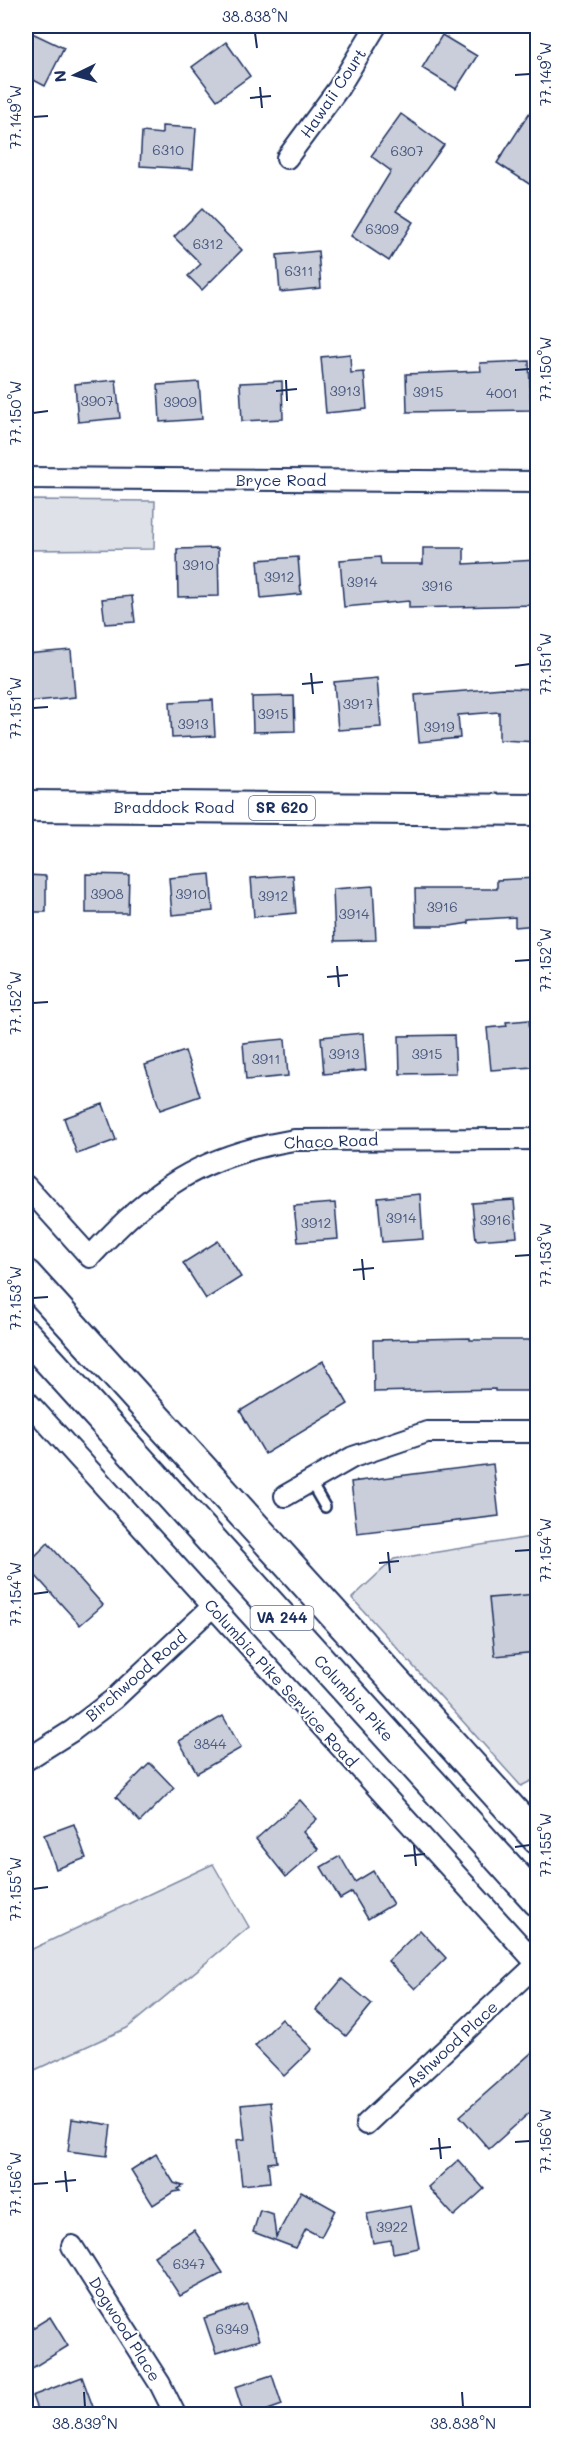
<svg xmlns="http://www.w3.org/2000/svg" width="563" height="2440" viewBox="0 0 563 2440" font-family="Mali,sans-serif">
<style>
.green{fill:#dee1e7;stroke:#7c88a2;stroke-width:1.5}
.building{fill:#caceda;stroke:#1b2f5e;stroke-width:1.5}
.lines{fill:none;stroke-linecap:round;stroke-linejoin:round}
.service-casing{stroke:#1b2f5e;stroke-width:14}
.minor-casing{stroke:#1b2f5e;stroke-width:24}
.primary-casing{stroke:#1b2f5e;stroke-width:34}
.service{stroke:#fff;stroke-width:9}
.minor{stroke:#fff;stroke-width:20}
.primary{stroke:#fff;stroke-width:30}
.ticks{fill:none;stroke:#1b2f5e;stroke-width:2}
.labels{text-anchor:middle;stroke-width:4.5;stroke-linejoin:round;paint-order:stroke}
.number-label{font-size:14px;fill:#47577d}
.shield{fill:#fff;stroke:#5f6d8e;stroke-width:1.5}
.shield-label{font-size:15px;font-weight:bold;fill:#1b2f5e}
.street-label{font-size:16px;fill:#1b2f5e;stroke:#fff}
.neatline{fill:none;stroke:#1b2f5e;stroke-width:2}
.ticks-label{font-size:15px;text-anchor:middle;fill:#1b2f5e}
</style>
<rect width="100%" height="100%" fill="#fff"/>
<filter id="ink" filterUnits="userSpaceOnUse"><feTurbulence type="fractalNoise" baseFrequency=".0167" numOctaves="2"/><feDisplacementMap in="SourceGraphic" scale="12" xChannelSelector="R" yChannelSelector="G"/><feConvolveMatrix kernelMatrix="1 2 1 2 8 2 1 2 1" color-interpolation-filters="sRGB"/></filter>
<g filter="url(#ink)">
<g class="green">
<path d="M 26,500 L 155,501 L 154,549 L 26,550 Z"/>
<path d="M 537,1536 L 537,1778 L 521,1786 L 352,1598 L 394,1559 Z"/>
<path d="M 213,1864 L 249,1927 L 127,2028 L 26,2074 L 26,1952 Z"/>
</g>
<g class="building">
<path d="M 30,32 L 64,48 L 45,86 L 26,76 L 26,42 Z"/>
<path d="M 442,35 L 477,56 L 456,89 L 422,68 Z"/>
<path d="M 226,42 L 250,76 L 217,100 L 192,67 Z"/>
<path d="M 537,101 L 537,189 L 497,163 Z"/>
<path d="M 401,114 L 444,145 L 396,211 L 413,222 L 389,261 L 351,236 L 391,171 L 371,156 Z"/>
<path d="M 162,126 L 196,128 L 193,169 L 140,166 L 142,132 L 162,134 Z"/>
<path d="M 202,209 L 242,250 L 202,290 L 188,276 L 201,264 L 174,237 Z"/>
<path d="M 318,251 L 321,288 L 280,292 L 277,255 Z"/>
<path d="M 350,354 L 351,373 L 364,372 L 367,409 L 326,413 L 321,357 Z"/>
<path d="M 529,361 L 531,410 L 407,412 L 406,374 L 481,371 L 480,363 Z"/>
<path d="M 116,380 L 120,418 L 78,422 L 75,384 Z"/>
<path d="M 282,381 L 283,419 L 242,421 L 240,383 Z"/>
<path d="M 199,382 L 202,419 L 160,422 L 158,385 Z"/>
<path d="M 218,548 L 219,596 L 178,597 L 177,549 Z"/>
<path d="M 423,548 L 464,548 L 464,564 L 537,560 L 537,605 L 409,608 L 409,601 L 344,607 L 340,560 L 380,557 L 381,564 L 423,564 Z"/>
<path d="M 298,557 L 301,594 L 261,598 L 258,560 Z"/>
<path d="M 132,596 L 135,622 L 105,624 L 102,599 Z"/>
<path d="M 71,650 L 75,697 L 26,702 L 26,654 Z"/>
<path d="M 377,678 L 381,727 L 338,730 L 334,682 Z"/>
<path d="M 503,688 L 537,689 L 537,742 L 499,740 L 499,712 L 458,715 L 460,738 L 419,742 L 415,695 Z"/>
<path d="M 294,696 L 295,731 L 253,732 L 252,697 Z"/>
<path d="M 213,700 L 215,736 L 172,738 L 170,702 Z"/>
<path d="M 86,874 L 129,875 L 128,913 L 86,913 Z"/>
<path d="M 210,874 L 213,911 L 172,915 L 169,878 Z"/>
<path d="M 26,875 L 46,876 L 46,912 L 26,912 Z"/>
<path d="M 293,875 L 296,913 L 254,917 L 251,878 Z"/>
<path d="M 537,878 L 537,925 L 515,927 L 515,917 L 469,920 L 469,923 L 450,926 L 416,926 L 415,889 L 497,889 L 497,880 Z"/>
<path d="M 373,886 L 376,940 L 335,941 L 333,889 Z"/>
<path d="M 529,1020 L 533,1067 L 491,1070 L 487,1028 L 507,1026 L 506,1022 Z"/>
<path d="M 363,1033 L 366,1070 L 324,1074 L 321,1037 Z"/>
<path d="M 454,1035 L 456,1073 L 400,1074 L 399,1036 Z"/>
<path d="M 285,1039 L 288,1076 L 246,1080 L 243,1043 Z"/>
<path d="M 185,1051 L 200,1096 L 160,1110 L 145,1065 Z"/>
<path d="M 103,1104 L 116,1140 L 77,1154 L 64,1118 Z"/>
<path d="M 420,1194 L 423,1239 L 382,1242 L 378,1198 Z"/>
<path d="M 514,1200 L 517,1237 L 476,1240 L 472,1203 Z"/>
<path d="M 335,1203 L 338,1239 L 298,1242 L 294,1206 Z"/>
<path d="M 218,1241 L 241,1277 L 206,1299 L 183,1263 Z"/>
<path d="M 470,1338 L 470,1340 L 537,1340 L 537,1391 L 495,1391 L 495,1389 L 374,1392 L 373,1340 Z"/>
<path d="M 323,1361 L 348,1404 L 265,1454 L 240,1411 Z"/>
<path d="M 493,1464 L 499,1516 L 357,1533 L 351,1482 Z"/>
<path d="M 48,1543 L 103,1605 L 80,1625 L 26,1565 Z"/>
<path d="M 537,1594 L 537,1652 L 495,1656 L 489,1598 Z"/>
<path d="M 223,1716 L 241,1748 L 197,1773 L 179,1741 Z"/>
<path d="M 150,1763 L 174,1788 L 140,1822 L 116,1797 Z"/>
<path d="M 300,1800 L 317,1819 L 303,1832 L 318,1849 L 286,1877 L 256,1839 Z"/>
<path d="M 74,1824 L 86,1858 L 56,1869 L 44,1835 Z"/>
<path d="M 340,1856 L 355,1882 L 373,1871 L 393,1904 L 368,1919 L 352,1892 L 340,1899 L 321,1867 Z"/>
<path d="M 420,1930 L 446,1958 L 415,1989 L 388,1961 Z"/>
<path d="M 342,1979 L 372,2004 L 346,2036 L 316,2010 Z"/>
<path d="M 282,2019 L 312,2049 L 284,2076 L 255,2046 Z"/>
<path d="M 537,2048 L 537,2106 L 489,2149 L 460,2116 Z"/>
<path d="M 270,2102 L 277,2162 L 268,2163 L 270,2182 L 242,2185 L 237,2140 L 245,2139 L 241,2105 Z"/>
<path d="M 72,2119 L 111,2125 L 107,2156 L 68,2151 Z"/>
<path d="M 156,2154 L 174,2183 L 183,2186 L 178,2189 L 180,2191 L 173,2192 L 153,2205 L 131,2170 Z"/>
<path d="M 458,2160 L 484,2189 L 454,2216 L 428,2187 Z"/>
<path d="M 301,2191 L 335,2210 L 321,2237 L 306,2229 L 296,2248 L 253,2232 L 260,2210 L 273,2214 L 276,2237 Z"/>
<path d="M 411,2206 L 419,2248 L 393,2253 L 391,2240 L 373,2243 L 367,2214 Z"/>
<path d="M 194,2230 L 223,2273 L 180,2296 L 154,2256 Z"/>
<path d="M 247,2304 L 259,2340 L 216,2353 L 204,2318 Z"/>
<path d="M 50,2317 L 68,2346 L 26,2372 L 26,2332 Z"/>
<path d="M 272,2375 L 282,2405 L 254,2415 L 244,2415 L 235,2387 Z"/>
<path d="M 82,2377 L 96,2415 L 39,2415 L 32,2396 Z"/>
</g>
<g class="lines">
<g class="service-casing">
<path id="service" d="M 310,1481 L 325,1507"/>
</g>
<g class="minor-casing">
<g id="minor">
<path d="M 287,158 L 338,89 L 376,26"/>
<path d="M 26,478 L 538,482"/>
<path d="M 26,1186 L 90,1257 C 154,1188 199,1156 294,1140 L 538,1139"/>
<path d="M 26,1400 L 538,1965"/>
<path d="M 285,1496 L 353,1457 L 427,1432 L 538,1432"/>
<path d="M 26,1760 L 72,1731 L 114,1699 L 212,1607"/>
<path d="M 366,2124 L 537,1964"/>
<path d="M 72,2246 L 160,2384 L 175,2414"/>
</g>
</g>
<g class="primary-casing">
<g id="primary">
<path d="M 26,806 L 538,810"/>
<path d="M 26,1275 L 538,1839"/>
<path d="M 26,1335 L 538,1901"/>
</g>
</g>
<use href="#service" class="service"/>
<use href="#minor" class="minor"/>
<use href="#primary" class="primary"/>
</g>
</g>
<path class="ticks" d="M 255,33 L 257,48M 515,75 L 530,74M 260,87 L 262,108M 250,98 L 271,96M 33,117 L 48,116M 515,370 L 530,369M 286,380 L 287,401M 276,391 L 297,389M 33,413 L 48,411M 515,666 L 530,664M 311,673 L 313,694M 302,684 L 323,682M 33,708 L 48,707M 515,961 L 530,960M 337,966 L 339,987M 327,977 L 348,975M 33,1003 L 48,1002M 515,1256 L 530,1255M 362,1259 L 364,1280M 353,1270 L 374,1268M 33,1298 L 48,1297M 515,1551 L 530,1550M 388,1552 L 390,1573M 379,1563 L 399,1561M 33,1594 L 48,1592M 414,1845 L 416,1866M 515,1847 L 530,1845M 404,1856 L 425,1854M 33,1889 L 48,1887M 439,2138 L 441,2159M 515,2142 L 530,2141M 430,2149 L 451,2147M 65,2171 L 67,2192M 55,2182 L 76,2180M 33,2184 L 48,2183M 84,2392 L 85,2407M 462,2392 L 463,2407"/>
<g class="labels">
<g class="number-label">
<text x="168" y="155">6310</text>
<text x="407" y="156">6307</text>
<text x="382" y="234">6309</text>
<text x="208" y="249">6312</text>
<text x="299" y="276">6311</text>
<text x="345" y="396">3913</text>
<text x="428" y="397">3915</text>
<text x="502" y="398">4001</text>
<text x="97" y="406">3907</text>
<text x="180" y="407">3909</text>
<text x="198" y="570">3910</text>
<text x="279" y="582">3912</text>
<text x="362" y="587">3914</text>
<text x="437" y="591">3916</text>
<text x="358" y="709">3917</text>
<text x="273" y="719">3915</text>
<text x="193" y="729">3913</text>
<text x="439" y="732">3919</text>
<text x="107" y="899">3908</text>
<text x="191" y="899">3910</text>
<text x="273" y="901">3912</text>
<text x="442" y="912">3916</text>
<text x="354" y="919">3914</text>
<text x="344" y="1059">3913</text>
<text x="427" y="1059">3915</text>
<text x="266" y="1064">3911</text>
<text x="401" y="1223">3914</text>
<text x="495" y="1225">3916</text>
<text x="316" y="1228">3912</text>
<text x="210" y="1749">3844</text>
<text x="392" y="2232">3922</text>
<text x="189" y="2269">6347</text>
<text x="232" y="2334">6349</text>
</g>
<g class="shield">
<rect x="249" y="796" width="66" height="24" rx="4.5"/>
<rect x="250.5" y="1606" width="63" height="24" rx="4.5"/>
</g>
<g class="shield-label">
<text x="282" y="813">SR 620</text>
<text x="282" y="1623">VA 244</text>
</g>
<g class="street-label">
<text transform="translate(333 93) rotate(-56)" y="6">Hawaii Court</text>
<text x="281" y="486">Bryce Road</text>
<text x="174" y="813">Braddock Road</text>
<text transform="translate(331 1141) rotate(-2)" y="6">Chaco Road</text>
<text transform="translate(136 1676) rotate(-41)" y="6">Birchwood Road</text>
<text transform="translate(281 1683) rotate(48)" y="6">Columbia Pike Service Road</text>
<text transform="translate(354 1698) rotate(48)" y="6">Columbia Pike</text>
<text transform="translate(452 2044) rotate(-43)" y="6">Ashwood Place</text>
<text transform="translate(125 2329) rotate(58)" y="6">Dogwood Place</text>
</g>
</g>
<rect width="563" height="2440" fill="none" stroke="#fff" stroke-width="66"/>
<g transform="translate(75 75) rotate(265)" stroke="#ffffff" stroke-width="4.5" paint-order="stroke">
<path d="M0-4.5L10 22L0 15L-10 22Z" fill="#1b2f5e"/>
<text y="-9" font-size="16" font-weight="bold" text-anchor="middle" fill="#1b2f5e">N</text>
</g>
<rect x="33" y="33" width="497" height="2374" class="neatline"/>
<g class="ticks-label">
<text x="255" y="22">38.838°N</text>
<text transform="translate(546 74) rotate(-90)" y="5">77.149°W</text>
<text transform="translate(16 117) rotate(-90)" y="5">77.149°W</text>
<text transform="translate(546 369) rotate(-90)" y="5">77.150°W</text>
<text transform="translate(16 413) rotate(-90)" y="5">77.150°W</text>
<text transform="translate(546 664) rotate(-90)" y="5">77.151°W</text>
<text transform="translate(16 708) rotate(-90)" y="5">77.151°W</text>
<text transform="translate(546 960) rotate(-90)" y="5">77.152°W</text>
<text transform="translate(16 1003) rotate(-90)" y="5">77.152°W</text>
<text transform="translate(546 1255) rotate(-90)" y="5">77.153°W</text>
<text transform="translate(16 1298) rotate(-90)" y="5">77.153°W</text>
<text transform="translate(546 1550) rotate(-90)" y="5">77.154°W</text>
<text transform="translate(16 1594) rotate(-90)" y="5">77.154°W</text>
<text transform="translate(546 1845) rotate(-90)" y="5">77.155°W</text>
<text transform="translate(16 1889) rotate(-90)" y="5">77.155°W</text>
<text transform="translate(546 2141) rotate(-90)" y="5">77.156°W</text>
<text transform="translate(16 2184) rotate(-90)" y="5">77.156°W</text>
<text x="85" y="2429">38.839°N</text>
<text x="463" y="2429">38.838°N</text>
</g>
</svg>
